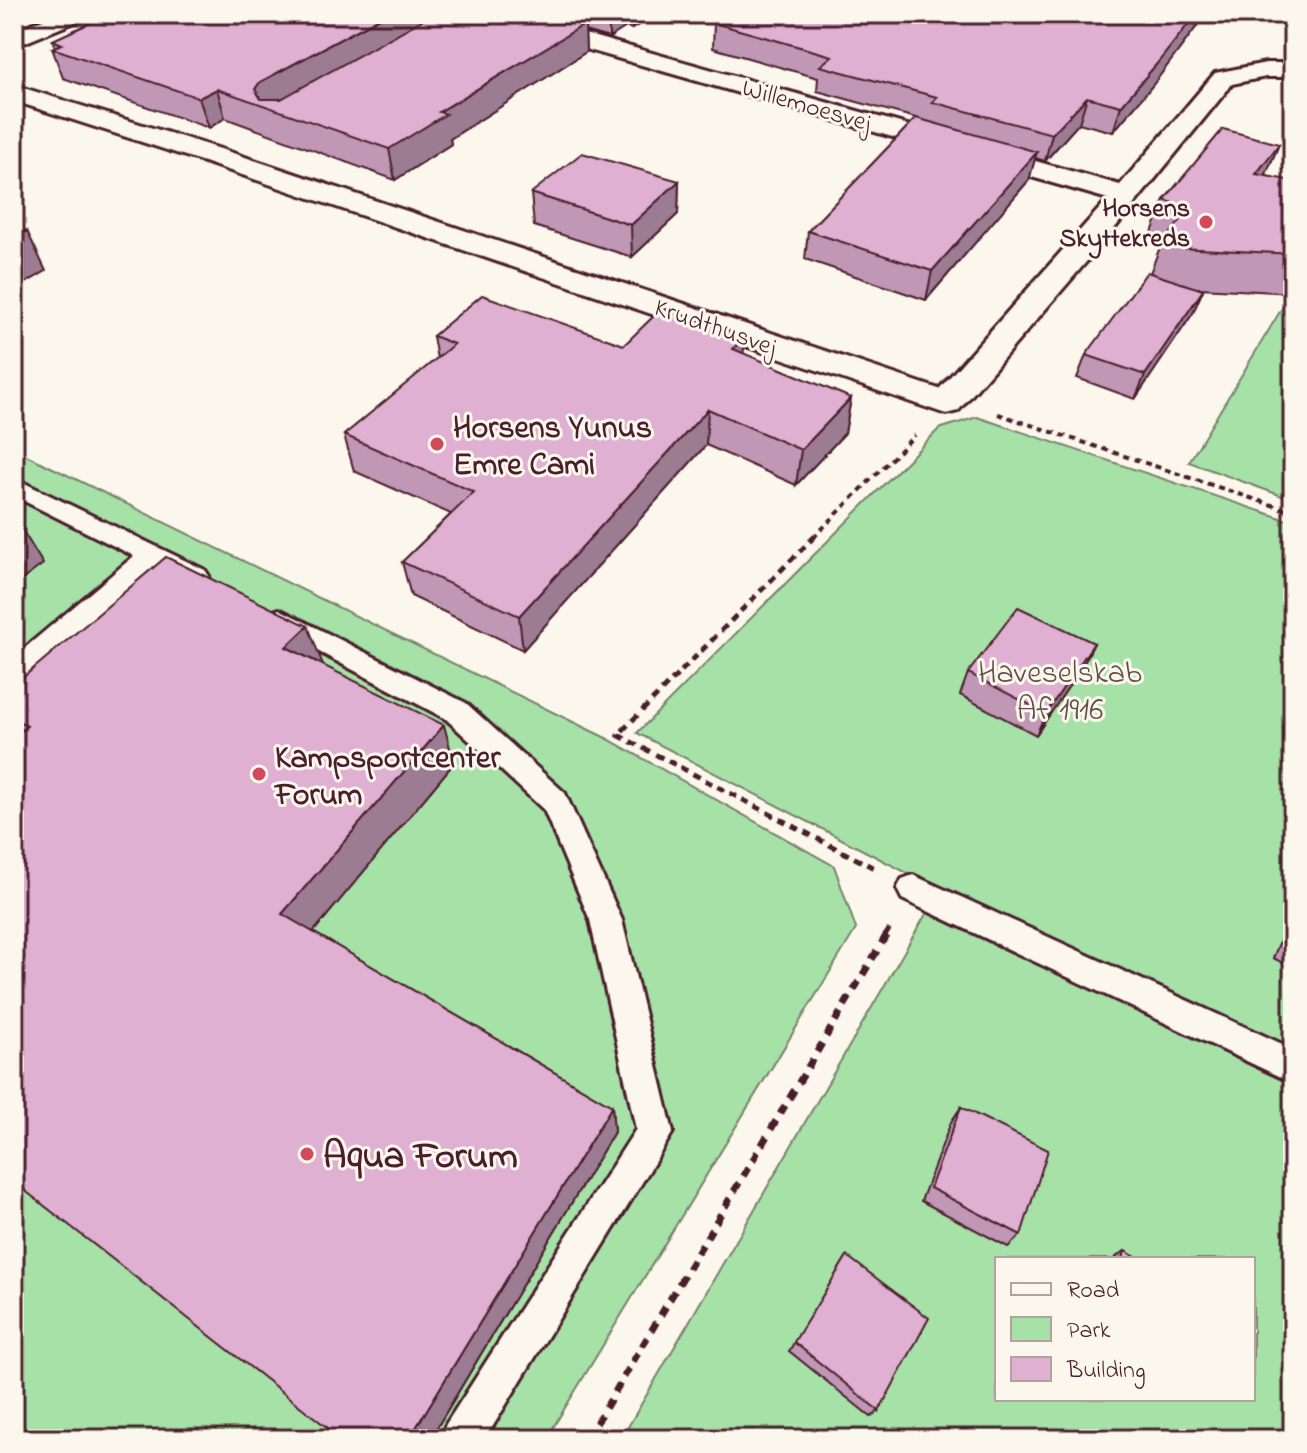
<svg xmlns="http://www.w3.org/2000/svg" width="1307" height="1453" viewBox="0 0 1307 1453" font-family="'Indie Flower',sans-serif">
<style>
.green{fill:#a6e2a8;stroke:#78806a;stroke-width:2;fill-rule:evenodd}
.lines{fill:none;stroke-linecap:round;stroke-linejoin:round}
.service-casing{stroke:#4a1f2b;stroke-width:6}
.minor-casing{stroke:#4a1f2b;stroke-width:6}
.secondary-casing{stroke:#4a1f2b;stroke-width:6}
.path-far2{stroke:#4a1f2b;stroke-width:4;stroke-dasharray:6 5;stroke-linecap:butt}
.path-far1{stroke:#4a1f2b;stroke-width:5;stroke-dasharray:8 6;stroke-linecap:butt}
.path{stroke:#4a1f2b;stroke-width:7;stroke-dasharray:10 8;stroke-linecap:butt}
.service{fill:#fbf7ec;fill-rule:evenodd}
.minor{fill:#fbf7ec;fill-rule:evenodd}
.secondary{fill:#fbf7ec;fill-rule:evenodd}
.wall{fill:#c097b5;stroke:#4a1f2b;stroke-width:2}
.shaded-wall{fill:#9c7b93;stroke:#4a1f2b;stroke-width:2}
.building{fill:#dfb0d2;stroke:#4a1f2b;stroke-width:2}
.poi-dot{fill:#d1495b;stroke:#fbf7ec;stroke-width:3}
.labels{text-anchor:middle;stroke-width:6;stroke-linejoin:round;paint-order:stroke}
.far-street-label{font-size:26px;fill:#4a1f2b;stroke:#fbf7ec}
.far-poi-label{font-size:26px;font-weight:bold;fill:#4a1f2b;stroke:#fbf7ec;text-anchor:end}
.poi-label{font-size:32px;font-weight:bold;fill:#4a1f2b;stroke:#fbf7ec;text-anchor:start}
.park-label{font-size:32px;fill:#61504a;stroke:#fbf7ec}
.near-poi-label{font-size:38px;font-weight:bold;fill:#4a1f2b;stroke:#fbf7ec;text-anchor:start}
</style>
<rect width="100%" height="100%" fill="#fbf7ec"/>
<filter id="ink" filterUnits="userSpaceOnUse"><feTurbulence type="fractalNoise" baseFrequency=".0125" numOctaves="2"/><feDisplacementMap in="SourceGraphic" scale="16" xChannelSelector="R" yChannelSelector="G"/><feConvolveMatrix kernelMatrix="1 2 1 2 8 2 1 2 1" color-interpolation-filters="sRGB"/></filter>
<g filter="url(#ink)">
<g class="green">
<path d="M 1293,290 L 1293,500 L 1189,462 Z"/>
<path d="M 977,417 L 1293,522 L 1293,1439 L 621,1439 L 940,890 L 637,733 L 939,429 ZM 997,1259 L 1253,1259 L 1253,1399 L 997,1399 Z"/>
<path d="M 14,449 L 608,739 L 834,866 L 856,929 L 546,1439 L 14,1439 Z"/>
</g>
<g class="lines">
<g class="service-casing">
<g id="service">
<path d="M 14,478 L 205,570 L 209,576 L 205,582 L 196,585 L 154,566 L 24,679 L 14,682 L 14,657 L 134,556 L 14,496 Z"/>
<path d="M 279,609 L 466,703 L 565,793 L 622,920 L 673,1132 L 485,1439 L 440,1439 L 446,1424 L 636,1129 L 590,920 L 544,810 L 446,719 L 270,626 L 266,619 L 270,612 Z"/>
<path d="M 913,875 L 1293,1049 L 1293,1083 L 902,899 L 897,889 L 902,879 Z"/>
</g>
</g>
<g class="minor-casing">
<path id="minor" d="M 478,14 L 514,14 L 1120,185 L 1215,73 L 1266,63 L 1293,63 L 1293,77 L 1266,77 L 1232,84 L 1105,240 L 958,411 L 946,414 L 204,162 L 14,101 L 14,85 L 224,150 L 939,389 L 1108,199 L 481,19 Z"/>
</g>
<g class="secondary-casing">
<path id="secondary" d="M 55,14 L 85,14 L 82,19 L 14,47 L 14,31 Z"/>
</g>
<g class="path-far2">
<path d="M 998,414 L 1293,512"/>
<path d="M 813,538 L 915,435"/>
</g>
<g class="path-far1">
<path d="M 815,536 L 618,735 L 874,868"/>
<path d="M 885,936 L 890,928"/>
</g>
<path class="path" d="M 587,1439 L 887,934"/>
<use href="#service" class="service"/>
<use href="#minor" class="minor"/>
<use href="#secondary" class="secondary"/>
</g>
<g class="wall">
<path d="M 110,14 L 655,14 L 632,29 L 626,27 L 609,38 L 585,31 L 586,52 L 450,139 L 451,144 L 395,180 L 225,118 L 209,128 L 63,78 L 52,48 L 55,47 L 53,40 Z"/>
<path d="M 726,14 L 1206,14 L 1152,86 L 1113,132 L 1079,123 L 1045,161 L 1035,158 L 1029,180 L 926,300 L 805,259 L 808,231 L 916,118 L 817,91 L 818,78 L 713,48 L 714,23 Z"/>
<path d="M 1279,144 L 1265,176 L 1293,182 L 1293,293 L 1199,288 L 1193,313 L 1135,399 L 1077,378 L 1086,355 L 1150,273 L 1160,247 L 1164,242 L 1150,238 L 1164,200 Z"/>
<path d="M 679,181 L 678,214 L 632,257 L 534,226 L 531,193 Z"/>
<path d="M 433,336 L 624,345 L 744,354 L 851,398 L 845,433 L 796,485 L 706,445 L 523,650 L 411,596 L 402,562 L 451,514 L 354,471 L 344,435 L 437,359 Z"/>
<path d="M 1094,643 L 1083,665 L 1036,735 L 960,695 L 968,673 Z"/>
<path d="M 323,665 L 454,763 L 313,932 L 612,1106 L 614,1132 L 430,1439 L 342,1439 L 14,735 L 14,685 Z"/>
<path d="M 1293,909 L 1293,968 L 1273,958 Z"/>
<path d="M 961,1107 L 1021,1235 L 1008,1247 L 921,1201 L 951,1122 Z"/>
<path d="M 1125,1251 L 1139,1259 L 1116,1259 L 1116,1257 Z"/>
<path d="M 847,1256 L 879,1411 L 871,1417 L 789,1351 Z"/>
</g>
<g class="shaded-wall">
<path d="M 387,14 L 444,14 L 273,108 L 258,103 L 255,89 L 260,82 Z"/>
<path d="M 609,14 L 626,14 L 626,27 L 609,38 Z"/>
<path d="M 632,14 L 655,14 L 632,29 Z"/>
<path d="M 1196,14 L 1206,14 L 1152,86 L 1113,132 L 1121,106 Z"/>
<path d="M 585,24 L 586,52 L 450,139 L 451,144 L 395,180 L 389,149 L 439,112 Z"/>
<path d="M 217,89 L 225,118 L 209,128 L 199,98 Z"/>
<path d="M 1087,97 L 1079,123 L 1045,161 L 1052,134 Z"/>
<path d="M 1279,144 L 1263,181 L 1256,174 Z"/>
<path d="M 1037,152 L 1029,180 L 926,300 L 932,271 Z"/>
<path d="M 679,181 L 678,214 L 632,257 L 631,225 Z"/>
<path d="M 27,231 L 46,271 L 14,290 L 14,238 Z"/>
<path d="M 1203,290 L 1193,313 L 1135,399 L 1145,375 Z"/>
<path d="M 745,336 L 742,371 L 733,349 Z"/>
<path d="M 851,398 L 845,433 L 796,485 L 801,450 Z"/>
<path d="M 708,409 L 706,445 L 523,650 L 519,616 Z"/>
<path d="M 18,523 L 43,564 L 14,586 L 14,526 Z"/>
<path d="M 308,626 L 323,665 L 286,647 Z"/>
<path d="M 1094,643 L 1083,665 L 1036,735 L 1046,713 Z"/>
<path d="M 444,725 L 454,763 L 301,947 L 282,914 Z"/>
<path d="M 612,1106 L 614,1132 L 430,1439 L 409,1439 Z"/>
</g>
<g class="building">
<path d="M 110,14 L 387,14 L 260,82 L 255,89 L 261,99 L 281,99 L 433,14 L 552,14 L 585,24 L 439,112 L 446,114 L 389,149 L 217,89 L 199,98 L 52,48 L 62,44 L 53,40 Z"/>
<path d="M 726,14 L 1196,14 L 1160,60 L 1121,106 L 1087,97 L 1052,134 L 932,102 L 937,97 L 820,66 L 832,56 L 714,23 Z"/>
<path d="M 916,118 L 1037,152 L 932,271 L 808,231 Z"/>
<path d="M 1223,129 L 1279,144 L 1256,174 L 1293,181 L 1293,254 L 1160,247 L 1190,208 L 1164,200 Z"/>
<path d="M 582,153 L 679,181 L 631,225 L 531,193 Z"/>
<path d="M 14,225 L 27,231 L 14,238 Z"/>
<path d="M 1147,272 L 1203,290 L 1145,375 L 1086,355 Z"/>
<path d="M 482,295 L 624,345 L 662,308 L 745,336 L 733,349 L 851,398 L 801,450 L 708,409 L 519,616 L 402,562 L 474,492 L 344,435 L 454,344 L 433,336 Z"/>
<path d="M 166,557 L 308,626 L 286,647 L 444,725 L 282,914 L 612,1106 L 409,1439 L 342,1439 L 14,1182 L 14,737 L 27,726 L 14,718 L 14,685 Z"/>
<path d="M 1018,607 L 1094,643 L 1046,713 L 968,673 Z"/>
<path d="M 1293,923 L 1293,954 L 1283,949 Z"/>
<path d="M 961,1107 L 1048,1150 L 1021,1235 L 930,1188 Z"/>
<path d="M 1125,1251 L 1139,1259 L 1123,1259 Z"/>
<path d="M 847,1256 L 929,1318 L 879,1411 L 794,1342 Z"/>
</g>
</g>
<g class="poi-dot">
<circle cx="1206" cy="222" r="8"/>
<circle cx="437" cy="444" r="8"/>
<circle cx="259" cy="774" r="8"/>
<circle cx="307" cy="1154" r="8"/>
</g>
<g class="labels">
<g class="far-street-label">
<text transform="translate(807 104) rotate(16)" y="9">Willemoesvej</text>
<text transform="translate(716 326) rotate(19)" y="9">Krudthusvej</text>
</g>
<g class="far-poi-label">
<text x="1190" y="216">Horsens<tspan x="1190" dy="30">Skyttekreds</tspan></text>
</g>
<g class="poi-label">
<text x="453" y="437">Horsens Yunus<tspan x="453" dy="37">Emre Cami</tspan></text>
<text x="275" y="767">Kampsportcenter<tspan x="275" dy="37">Forum</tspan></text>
</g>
<g class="park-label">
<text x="1060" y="682">Haveselskab<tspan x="1060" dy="37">Af 1916</tspan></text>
</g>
<g class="near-poi-label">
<text x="323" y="1167">Aqua Forum</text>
</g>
</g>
<rect width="1307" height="1453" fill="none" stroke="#fbf7ec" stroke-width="48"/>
<rect x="24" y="24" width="1259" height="1405" fill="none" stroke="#4a1f2b" stroke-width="3" filter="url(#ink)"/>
<rect x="995" y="1257" width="260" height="144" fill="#fbf7ec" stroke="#b4a19f" stroke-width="2"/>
<rect x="1011" y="1283" width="40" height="12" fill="#fbf7ec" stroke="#b4a19f" stroke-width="2"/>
<text x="1067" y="1297" font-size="24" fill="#4a1f2b">Road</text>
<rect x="1011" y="1317" width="40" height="24" fill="#a6e2a8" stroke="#b4a19f" stroke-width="2"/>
<text x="1067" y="1337" font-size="24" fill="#4a1f2b">Park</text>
<rect x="1011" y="1357" width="40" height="24" fill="#dfb0d2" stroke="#b4a19f" stroke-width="2"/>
<text x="1067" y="1377" font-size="24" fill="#4a1f2b">Building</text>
</svg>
